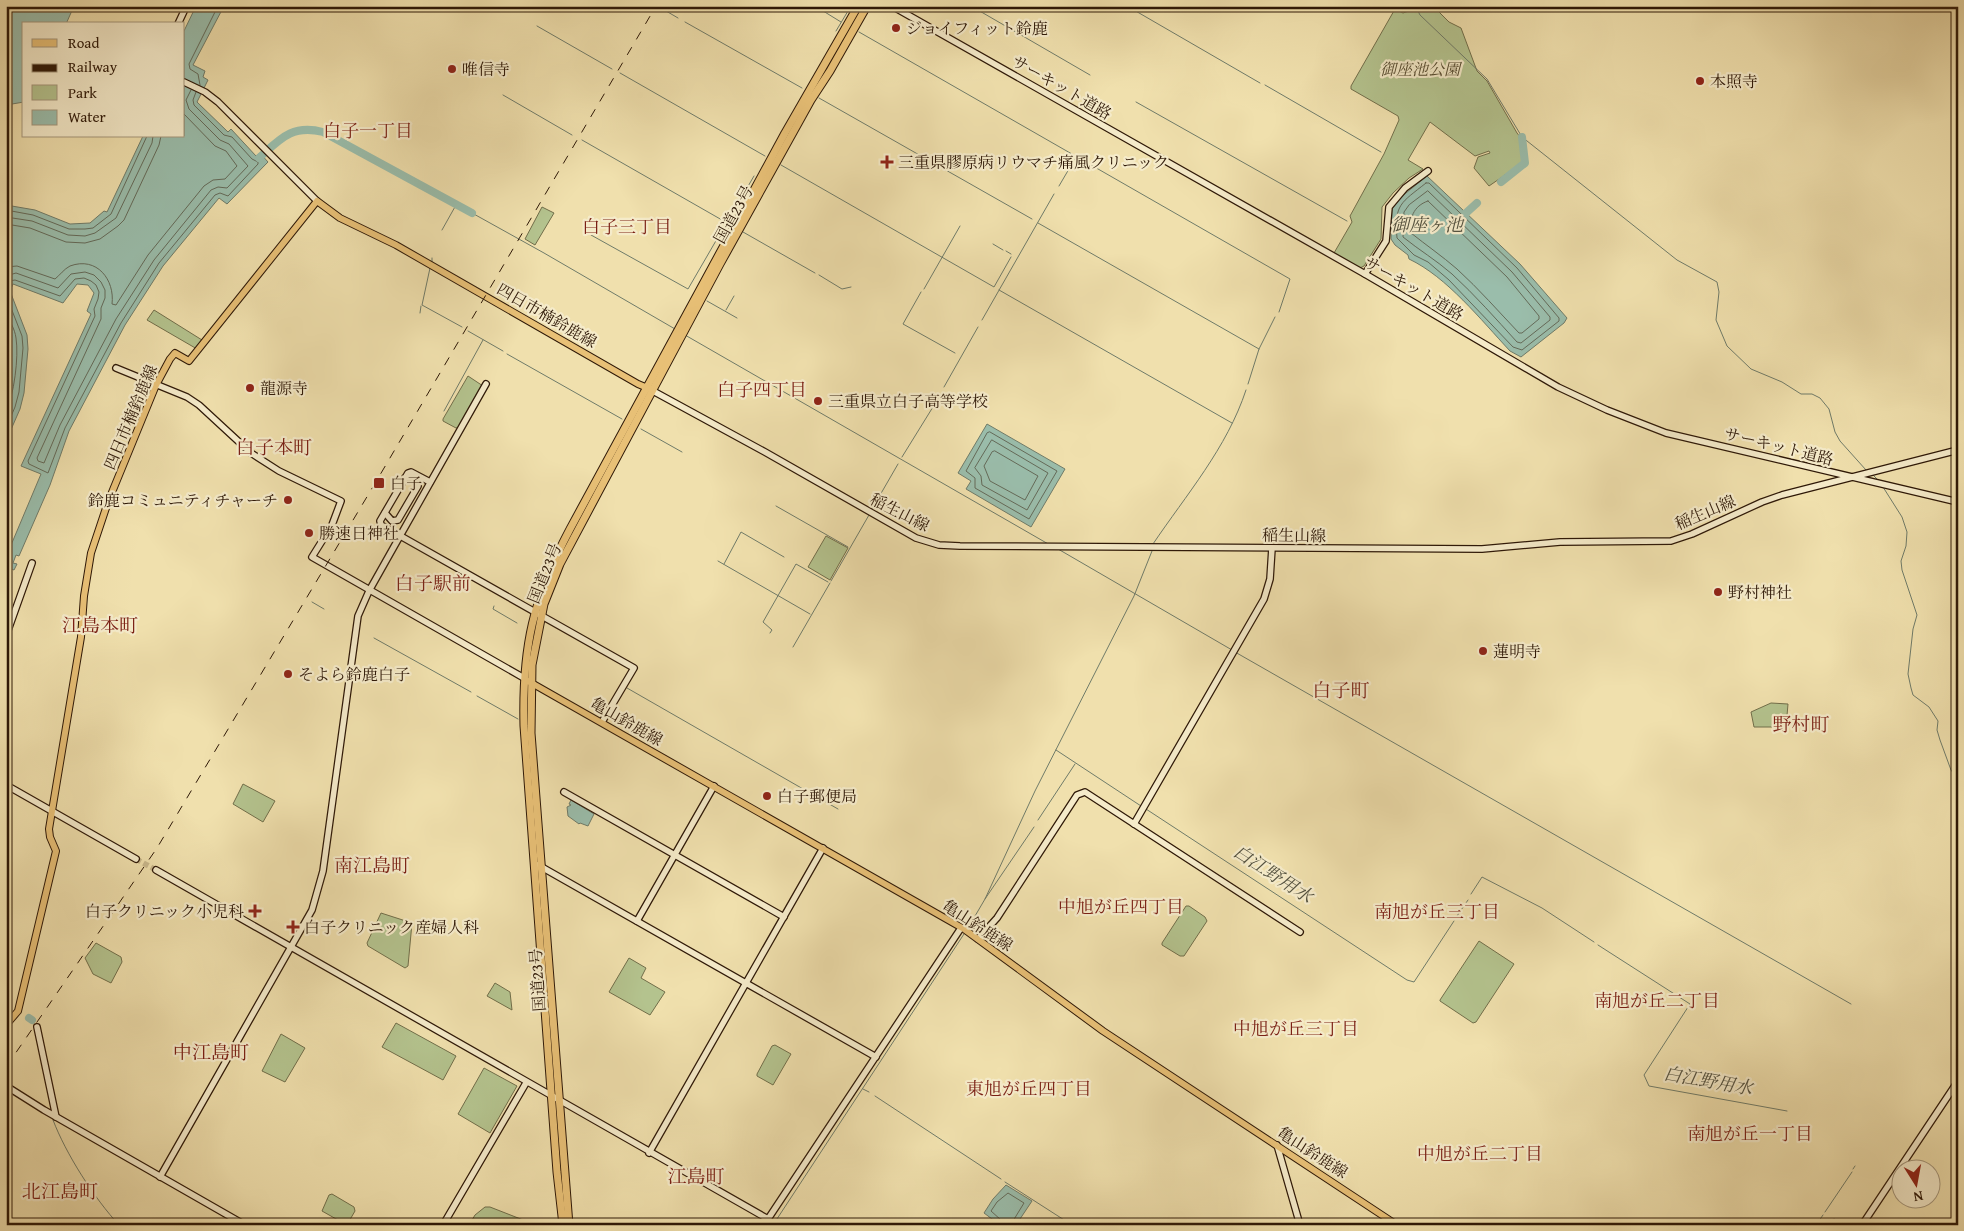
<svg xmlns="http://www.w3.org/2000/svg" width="1964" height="1231" viewBox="0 0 1964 1231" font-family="'Gentium Book Plus','Noto Serif JP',serif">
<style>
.green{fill:#b4c38e;stroke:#716e4a}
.water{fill:#9abdab;stroke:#6f7b69}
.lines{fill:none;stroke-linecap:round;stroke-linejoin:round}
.shore{stroke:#646a59;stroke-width:1}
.stream{stroke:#6f7b69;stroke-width:1}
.river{stroke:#9abdab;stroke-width:8}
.secondary-tunnel{stroke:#c9b88c;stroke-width:5.5;stroke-dasharray:5.5 3;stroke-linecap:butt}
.secondary-casing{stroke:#2e1807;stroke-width:8}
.primary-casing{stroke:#2e1807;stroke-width:8}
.highway-casing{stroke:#2e1807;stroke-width:9}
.secondary{stroke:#f5ebca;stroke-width:5.5}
.primary{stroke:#e8c076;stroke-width:6}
.highway{stroke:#e8c076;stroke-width:7}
.rail{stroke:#2e1807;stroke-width:1;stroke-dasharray:9 9;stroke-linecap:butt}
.poi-dot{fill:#8f2418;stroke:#f5ebca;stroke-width:2}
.labels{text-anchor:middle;stroke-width:4.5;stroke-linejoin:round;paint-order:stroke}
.poi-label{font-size:16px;fill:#2e1807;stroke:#f5ebca;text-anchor:start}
.park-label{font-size:16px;font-style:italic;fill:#564b30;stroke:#f5ebca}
.street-label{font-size:16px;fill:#2e1807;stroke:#f5ebca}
.neighbourhood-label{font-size:18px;fill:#7a1f14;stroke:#f5ebca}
.water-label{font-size:18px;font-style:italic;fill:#545240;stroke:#f5ebca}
.quarter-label{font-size:19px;fill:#7a1f14;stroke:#f5ebca}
</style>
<rect width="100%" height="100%" fill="#f0e0ad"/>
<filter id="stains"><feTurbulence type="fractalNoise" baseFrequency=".004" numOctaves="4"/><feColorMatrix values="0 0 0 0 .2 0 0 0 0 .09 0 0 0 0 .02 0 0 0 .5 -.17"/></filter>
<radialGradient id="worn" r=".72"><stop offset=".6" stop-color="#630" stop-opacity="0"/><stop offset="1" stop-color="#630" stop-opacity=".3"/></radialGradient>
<g class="green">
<path d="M 1423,6 L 1433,6 L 1449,22 L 1461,28 L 1477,71 L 1487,81 L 1517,133 L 1521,138 L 1520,140 L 1524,162 L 1507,176 L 1505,174 L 1505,175 L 1489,186 L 1474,168 L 1478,157 L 1490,153 L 1489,151 L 1475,156 L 1430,122 L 1408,160 L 1423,169 L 1409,178 L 1393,193 L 1382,207 L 1381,239 L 1364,266 L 1360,268 L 1334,253 L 1352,222 L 1350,216 L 1384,154 L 1399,120 L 1398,116 L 1351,89 L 1351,86 L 1395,9 L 1403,13 Z"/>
<path d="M 542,207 L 554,213 L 535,245 L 525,239 Z"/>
<path d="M 154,310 L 202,340 L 197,349 L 147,320 Z"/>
<path d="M 468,376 L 483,386 L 459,427 L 456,428 L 443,421 L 443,419 Z"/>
<path d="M 826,536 L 848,548 L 830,580 L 808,567 Z"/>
<path d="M 1771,703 L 1788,704 L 1786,727 L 1754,727 L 1751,712 Z"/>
<path d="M 243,784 L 275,801 L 263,822 L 233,804 Z"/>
<path d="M 1186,906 L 1189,906 L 1205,917 L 1207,921 L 1184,956 L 1180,956 L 1162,945 L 1162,943 Z"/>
<path d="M 381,913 L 412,923 L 408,966 L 405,968 L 368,946 L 367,943 Z"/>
<path d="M 1479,941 L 1514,964 L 1476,1022 L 1473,1023 L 1440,1001 L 1440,1000 Z"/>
<path d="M 96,943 L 121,957 L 122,962 L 111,983 L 93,974 L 85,958 Z"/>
<path d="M 629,958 L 646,968 L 641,978 L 665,992 L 650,1015 L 609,992 Z"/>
<path d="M 495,983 L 510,992 L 512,1010 L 487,996 Z"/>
<path d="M 396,1023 L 456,1056 L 443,1080 L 382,1047 Z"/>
<path d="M 281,1034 L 305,1048 L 285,1082 L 262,1071 Z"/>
<path d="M 775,1045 L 791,1054 L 773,1085 L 757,1076 L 757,1074 L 772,1046 Z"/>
<path d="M 484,1068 L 517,1086 L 490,1133 L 458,1114 Z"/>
<path d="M 332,1194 L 354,1207 L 355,1211 L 348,1223 L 345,1224 L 322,1211 L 329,1195 Z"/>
<path d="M 485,1207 L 490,1207 L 536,1225 L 469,1225 L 475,1215 Z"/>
</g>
<g class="water">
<path d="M 6,6 L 74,6 L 66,24 L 24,24 L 24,102 L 6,105 Z"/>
<path d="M 196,6 L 224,6 L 193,65 L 205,71 L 203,77 L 208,80 L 197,102 L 228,132 L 231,129 L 256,156 L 260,153 L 268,162 L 227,204 L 219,198 L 163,266 L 125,325 L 69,431 L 50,485 L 19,556 L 16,555 L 13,563 L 17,564 L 14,570 L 6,567 L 6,557 L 41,474 L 21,466 L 91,314 L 87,311 L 94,293 L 88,285 L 77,284 L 63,303 L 13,284 L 10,291 L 27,335 L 28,349 L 24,393 L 20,409 L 6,441 L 6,205 L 35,210 L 70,224 L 90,223 L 104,211 L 107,212 L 143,136 L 184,136 L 184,31 Z"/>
<path d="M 1427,176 L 1520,264 L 1567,318 L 1564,323 L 1521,357 L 1510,351 C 1481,320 1447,277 1409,259 L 1408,255 L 1395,245 L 1391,239 L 1392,209 L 1401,197 Z"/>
<path d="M 987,424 L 1065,469 L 1031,527 L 966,489 L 971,481 L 958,473 Z"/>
<path d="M 571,800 L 594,814 L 588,826 L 580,823 L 579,824 L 568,816 L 567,807 L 571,805 L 569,804 Z"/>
<path d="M 1006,1185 L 1032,1201 L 1016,1225 L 1000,1225 L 984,1213 L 993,1199 Z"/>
</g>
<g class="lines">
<g class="shore">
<path d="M 200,85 L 198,74 L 190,69 L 189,64 L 218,6"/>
<path d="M 1426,183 L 1429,183 L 1517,268 L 1559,318 L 1559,321 L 1522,350 L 1513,347 L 1449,280 L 1428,262 L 1414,255 L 1397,238 C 1394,204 1401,203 1426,183 Z"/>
<path d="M 1428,191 L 1512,272 L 1550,317 L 1550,320 L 1521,343 L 1517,342 C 1496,319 1475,295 1452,274 C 1436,260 1419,250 1403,237 L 1404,212 L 1409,205 Z"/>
<path d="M 1428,201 L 1507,277 L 1539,316 L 1539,319 L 1522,333 L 1519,333 C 1499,312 1479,289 1457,269 C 1442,256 1426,245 1411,233 C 1409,219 1413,206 1428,201 Z"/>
<path d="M 6,210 L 33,215 L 69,229 L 85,229 L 93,228 L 111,214 L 147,136"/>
<path d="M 6,217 L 32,221 L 68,235 L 85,236 L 95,233 L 116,218 L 152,143 L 153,136"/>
<path d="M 6,224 L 30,228 L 66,242 L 85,243 L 100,239 L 118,226 L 124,220 L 159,145 L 161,136"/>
<path d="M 6,267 L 17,266 L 55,279 C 60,275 64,269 70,266 C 97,256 115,280 112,304 L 116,305 L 148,255 L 204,186 L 213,180 L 225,179 L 237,166 L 226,151 L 215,146 L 184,114"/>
<path d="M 6,276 L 16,273 L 58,288 L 71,274 L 85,272 L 94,275 L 101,282 L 105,290 L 105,298 L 101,308 L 101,319 L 37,458 L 38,461 L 44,463 L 60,425 L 116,319 L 154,260 L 211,190 L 218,187 L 227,188 L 248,166 L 229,144 L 220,140 L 189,109 L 186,100 L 191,90"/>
<path d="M 6,287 L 9,281 L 15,280 L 60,296 L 75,279 L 84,278 L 91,281 L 96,285 L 99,292 L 98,299 L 94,309 L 95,316 L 28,461 L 29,464 L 48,473 L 65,428 L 121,323 L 159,263 L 215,195 L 220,193 L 228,196 L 258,164 L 258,162 L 252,159 L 232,137 L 224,135 L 194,105 L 193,100 L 196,92"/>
<path d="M 6,295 L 22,336 L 23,348 L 19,392 L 15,407 L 6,428"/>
<path d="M 6,312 C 9,320 15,329 16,338 C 19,357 14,395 6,412"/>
<path d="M 6,332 C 12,347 8,368 6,383"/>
<path d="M 990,432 L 1057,471 L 1029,519 L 975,488 L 975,478 L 966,471 L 987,433 Z"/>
<path d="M 992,440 L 1048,473 L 1027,510 L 982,485 L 981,476 L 975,468 Z"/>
<path d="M 995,451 L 1038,476 L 1025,500 L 990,481 L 984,466 L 992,452 Z"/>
<path d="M 1002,1225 L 1001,1220 L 991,1211 L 997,1202 L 1008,1193 L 1024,1203 L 1013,1221 L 1012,1225"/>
</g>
<g class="stream">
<path d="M 815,6 L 841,22"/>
<path d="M 971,6 L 1090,75"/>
<path d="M 1127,6 L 1260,83"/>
<path d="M 661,8 L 678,18"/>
<path d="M 1417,9 L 1420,15 L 1487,79 L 1522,137 L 1677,260 L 1717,282 L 1719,292 L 1716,320 L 1727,346 L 1751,369 L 1782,382 L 1801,394 L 1812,394 L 1820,398 L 1829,409 L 1835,432 L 1840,441 L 1866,470"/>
<path d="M 685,22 L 802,88"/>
<path d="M 537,26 L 612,69"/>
<path d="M 836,31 L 851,6"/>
<path d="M 859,32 L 1290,279 L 1279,312"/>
<path d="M 620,73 L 765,156"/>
<path d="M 1265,85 L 1381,152"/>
<path d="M 503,95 L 572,135"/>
<path d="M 819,98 L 1032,219"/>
<path d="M 1136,102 L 1347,221"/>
<path d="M 582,140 L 729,224"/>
<path d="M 781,165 L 994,287 L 1011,257"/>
<path d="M 1059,186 L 1076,157"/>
<path d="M 747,188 L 754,176"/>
<path d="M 735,207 L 742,193"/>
<path d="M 472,213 L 544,253 L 675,329"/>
<path d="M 1038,223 L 1259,349"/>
<path d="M 442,230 L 456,205"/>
<path d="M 721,232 L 726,223"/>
<path d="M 743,232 L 815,273"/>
<path d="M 591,235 L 688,289 L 717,239"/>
<path d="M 993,244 L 1003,250"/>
<path d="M 1006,251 L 1011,254"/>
<path d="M 432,262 L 432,258"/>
<path d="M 430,268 L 422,305 L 462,327"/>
<path d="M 819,275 L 842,289 L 851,287"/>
<path d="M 924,289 L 960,226"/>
<path d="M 999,290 L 1232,423"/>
<path d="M 921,292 L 903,324 L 955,353"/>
<path d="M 707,301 L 737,318"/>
<path d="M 726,310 L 734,296"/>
<path d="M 420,313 L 421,306"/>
<path d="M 982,320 L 1054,194"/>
<path d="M 468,331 L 503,351"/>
<path d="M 685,335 L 1050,545"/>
<path d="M 507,354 L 622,419"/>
<path d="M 1248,384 L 1259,349 L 1275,317"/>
<path d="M 944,387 L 978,327"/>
<path d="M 444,411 L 483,340"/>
<path d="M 641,429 L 682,452"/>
<path d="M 902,457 L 941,394"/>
<path d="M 1872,474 L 1878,480"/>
<path d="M 1883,487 L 1902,517 L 1907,532 L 1906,546 L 1901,561 L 1902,570 L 1917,615 L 1913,629 L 1908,674 L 1911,688 L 1913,695 L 1929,707 L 1938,721 L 1937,730 L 1940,740 L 1951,770 L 1958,780"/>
<path d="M 776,506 L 848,547"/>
<path d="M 872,509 L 898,464"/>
<path d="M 1153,544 C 1186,495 1227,448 1246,390"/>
<path d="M 1058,549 L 1232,650"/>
<path d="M 718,561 L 810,614"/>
<path d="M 724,564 L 741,532 L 784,557"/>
<path d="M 831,581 L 869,515"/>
<path d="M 312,602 L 324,609"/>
<path d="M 494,606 L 493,609 L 517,623"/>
<path d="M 770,633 L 772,630 L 763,622 L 796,564 L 828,582"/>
<path d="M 374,638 L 471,692"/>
<path d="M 793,647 L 830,583"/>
<path d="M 1235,652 L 1851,1004"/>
<path d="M 627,688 L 838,809"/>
<path d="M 477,696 L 518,719"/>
<path d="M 1056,750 L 1141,806"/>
<path d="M 1146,809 L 1407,980 L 1414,982 L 1454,921"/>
<path d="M 1038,820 L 1075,764"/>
<path d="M 1955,844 L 1958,837"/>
<path d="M 1956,860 L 1958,871"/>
<path d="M 1471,894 L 1482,877 L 1542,908 L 1594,942"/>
<path d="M 985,899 L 1034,827"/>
<path d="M 1457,916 L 1468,900"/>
<path d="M 968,928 L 985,899 L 1035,791 L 1134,596 L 1152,551"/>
<path d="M 1598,945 L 1690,1004 L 1644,1075 L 1649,1086 L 1787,1111"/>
<path d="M 863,1089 L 869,1092"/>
<path d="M 875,1096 L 1001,1179"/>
<path d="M 53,1120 C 66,1154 94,1198 119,1225"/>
<path d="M 1853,1169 L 1855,1166"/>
<path d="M 1005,1182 L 1072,1225"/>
<path d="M 1825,1212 L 1852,1172"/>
<path d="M 1834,1219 L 1851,1225"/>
<path d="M 773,1225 L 964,934"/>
<path d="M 1816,1225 L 1823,1215"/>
</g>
<g class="river">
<path d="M 259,158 C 280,139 292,124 323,132 L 472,213"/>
<path d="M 1501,182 L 1525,163 L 1522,137"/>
<path d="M 1466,213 L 1477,203"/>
<path d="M 29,1018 L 32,1020"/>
</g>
<path class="secondary-tunnel" d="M 136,859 L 156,870"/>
<g class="secondary-casing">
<g id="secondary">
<path d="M 892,6 L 1365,274 L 1558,387 L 1607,410 L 1666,433 L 1958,502"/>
<path d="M 178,24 L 185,9"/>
<path d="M 184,82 L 205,92 L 218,102 L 317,201"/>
<path d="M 1365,274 L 1386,241 L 1389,207 L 1405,188 L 1428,171"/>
<path d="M 116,368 L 187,397 L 199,405 L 251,453 L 279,471 L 341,501 L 332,525 L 312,557 L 524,678"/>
<path d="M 653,391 L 765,452 L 916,538 L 939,545 L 960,546 L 1482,549 L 1560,542 L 1671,541 L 1692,534 L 1762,502 L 1782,495 L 1958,450"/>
<path d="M 430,482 L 411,472 L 408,473 L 380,521 L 381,525 L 634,668 L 602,722"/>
<path d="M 385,513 L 392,521 L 398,520 L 418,486 L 418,482 L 413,478 L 405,478"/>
<path d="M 6,636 L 32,563"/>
<path d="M 6,785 L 136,859"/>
<path d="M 564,792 L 784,917"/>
<path d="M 1134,824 L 1264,599 L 1270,579 L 1272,548"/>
<path d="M 538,865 L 876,1057"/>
<path d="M 156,870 L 768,1219 L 961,928"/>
<path d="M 637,921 L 714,786"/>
<path d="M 978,939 L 997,918 L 1077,795 L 1085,792 L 1300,932"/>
<path d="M 37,1027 L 56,1117"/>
<path d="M 6,1086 L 44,1110 L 245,1225"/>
<path d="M 1277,1145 L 1300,1225"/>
<path d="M 649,1153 L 823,848"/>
<path d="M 160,1177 L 312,910 L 323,871 L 358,616 L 369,591 L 400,536 L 486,384"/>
<path d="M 443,1225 L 526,1083"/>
<path d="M 1862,1225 L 1958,1081"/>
</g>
</g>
<g class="primary-casing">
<g id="primary">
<path d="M 528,681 L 964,929 L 1103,1031 L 1397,1225"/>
<path d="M 6,1025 L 18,1011 L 56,851 L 50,837 L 49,829 L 81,637 L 84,596 L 91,553 L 108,502 L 156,385 L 170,359 L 175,353 L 189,361 L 317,201 L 340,218 L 396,245 L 638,384 L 650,389"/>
</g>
</g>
<g class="highway-casing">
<g id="highway">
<path d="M 563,1225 L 557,1172 L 524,726 C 522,646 533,599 570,529 L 785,133 L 858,6"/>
<path d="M 569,1225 L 531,733 L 532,665 L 544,604 L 560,564 L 720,264 L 811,100 L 830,71 L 867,6"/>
</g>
</g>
<use href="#secondary" class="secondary"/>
<use href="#primary" class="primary"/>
<use href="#highway" class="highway"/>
<path class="rail" d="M 6,1067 L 157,848 L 377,480 L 656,6"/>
</g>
<g class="poi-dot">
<circle cx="896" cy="28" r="5"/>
<circle cx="452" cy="69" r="5"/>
<circle cx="1700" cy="81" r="5"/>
<path d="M884.5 154.5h5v5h5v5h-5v5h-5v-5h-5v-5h5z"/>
<circle cx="250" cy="388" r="5"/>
<circle cx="818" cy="401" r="5"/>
<rect x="373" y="477" width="12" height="12" rx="2.5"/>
<circle cx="288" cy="500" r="5"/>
<circle cx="309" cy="533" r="5"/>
<circle cx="1718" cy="592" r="5"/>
<circle cx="1483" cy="651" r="5"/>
<circle cx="288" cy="674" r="5"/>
<circle cx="767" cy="796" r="5"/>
<path d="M252.5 903.5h5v5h5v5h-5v5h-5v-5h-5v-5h5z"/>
<path d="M290.5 919.5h5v5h5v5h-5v5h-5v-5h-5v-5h5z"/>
</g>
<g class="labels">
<g class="poi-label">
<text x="906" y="34">ジョイフィット鈴鹿</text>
<text x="462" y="75">唯信寺</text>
<text x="1710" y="87">本照寺</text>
<text x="898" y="168">三重県膠原病リウマチ痛風クリニック</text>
<text x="260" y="394">龍源寺</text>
<text x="828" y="407">三重県立白子高等学校</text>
<text x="390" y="489">白子</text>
<text x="278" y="506" text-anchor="end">鈴鹿コミュニティチャーチ</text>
<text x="319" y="539">勝速日神社</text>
<text x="1728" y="598">野村神社</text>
<text x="1493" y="657">蓮明寺</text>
<text x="298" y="680">そよら鈴鹿白子</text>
<text x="777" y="802">白子郵便局</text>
<text x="244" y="917" text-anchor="end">白子クリニック小児科</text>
<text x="304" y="933">白子クリニック産婦人科</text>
</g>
<g class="park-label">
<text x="1420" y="75">御座池公園</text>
</g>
<g class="street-label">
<text transform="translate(1062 87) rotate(30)" y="6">サーキット道路</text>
<text transform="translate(733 214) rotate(-61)" y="6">国道23号</text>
<text transform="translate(1414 288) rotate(30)" y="6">サーキット道路</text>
<text transform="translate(547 315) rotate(30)" y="6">四日市楠鈴鹿線</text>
<text transform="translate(130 417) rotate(-67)" y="6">四日市楠鈴鹿線</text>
<text transform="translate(1779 446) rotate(14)" y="6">サーキット道路</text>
<text transform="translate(900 512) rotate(27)" y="6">稲生山線</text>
<text transform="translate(1705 512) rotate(-23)" y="6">稲生山線</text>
<text transform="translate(1294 535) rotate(1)" y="6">稲生山線</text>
<text transform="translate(544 573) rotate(-68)" y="6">国道23号</text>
<text transform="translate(627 721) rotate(30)" y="6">亀山鈴鹿線</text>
<text transform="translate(978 925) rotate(33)" y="6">亀山鈴鹿線</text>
<text transform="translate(537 980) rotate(-94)" y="6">国道23号</text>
<text transform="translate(1313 1152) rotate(33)" y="6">亀山鈴鹿線</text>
</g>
<g class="neighbourhood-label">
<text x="368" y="137">白子一丁目</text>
<text x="627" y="233">白子三丁目</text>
<text x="762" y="396">白子四丁目</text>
<text x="1121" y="913">中旭が丘四丁目</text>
<text x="1437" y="918">南旭が丘三丁目</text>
<text x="1657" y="1007">南旭が丘二丁目</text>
<text x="1296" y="1035">中旭が丘三丁目</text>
<text x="1029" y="1095">東旭が丘四丁目</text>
<text x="1750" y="1140">南旭が丘一丁目</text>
<text x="1480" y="1160">中旭が丘二丁目</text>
</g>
<g class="water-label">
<text x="1427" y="231">御座ヶ池</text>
<text transform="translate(1273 874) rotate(33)" y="6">白江野用水</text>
<text transform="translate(1708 1081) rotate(10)" y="6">白江野用水</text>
</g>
<g class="quarter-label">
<text x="274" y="454">白子本町</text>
<text x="433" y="590">白子駅前</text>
<text x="100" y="632">江島本町</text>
<text x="1341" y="697">白子町</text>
<text x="1801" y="731">野村町</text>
<text x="372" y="872">南江島町</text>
<text x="211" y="1059">中江島町</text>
<text x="696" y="1183">江島町</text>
<text x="60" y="1198">北江島町</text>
</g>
</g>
<rect width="1964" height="1231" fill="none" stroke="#f0e0ad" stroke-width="25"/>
<rect x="8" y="8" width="1949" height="1216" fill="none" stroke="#2e1807" stroke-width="2.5"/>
<rect x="12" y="12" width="1939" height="1206" fill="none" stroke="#2e1807"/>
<rect x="22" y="22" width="162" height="115" fill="#f5ebca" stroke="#a5977c"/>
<rect x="32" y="39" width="25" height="8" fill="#e8c076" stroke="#a5977c"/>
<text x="68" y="48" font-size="15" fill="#2e1807">Road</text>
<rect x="32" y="64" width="25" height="8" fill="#2e1807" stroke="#a5977c"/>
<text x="68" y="72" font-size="15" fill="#2e1807">Railway</text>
<rect x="32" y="85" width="25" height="15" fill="#b4c38e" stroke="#a5977c"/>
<text x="68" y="98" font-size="15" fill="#2e1807">Park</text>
<rect x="32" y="110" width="25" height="15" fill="#9abdab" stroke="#a5977c"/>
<text x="68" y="122" font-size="15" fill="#2e1807">Water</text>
<g transform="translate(1916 1184) rotate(169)"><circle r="24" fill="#f5ebca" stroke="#a5977c"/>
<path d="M0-4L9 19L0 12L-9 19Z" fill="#8f2418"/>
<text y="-8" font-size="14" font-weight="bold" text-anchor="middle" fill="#2e1807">N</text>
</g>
<rect width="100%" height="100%" filter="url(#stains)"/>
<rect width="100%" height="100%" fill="url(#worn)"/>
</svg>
